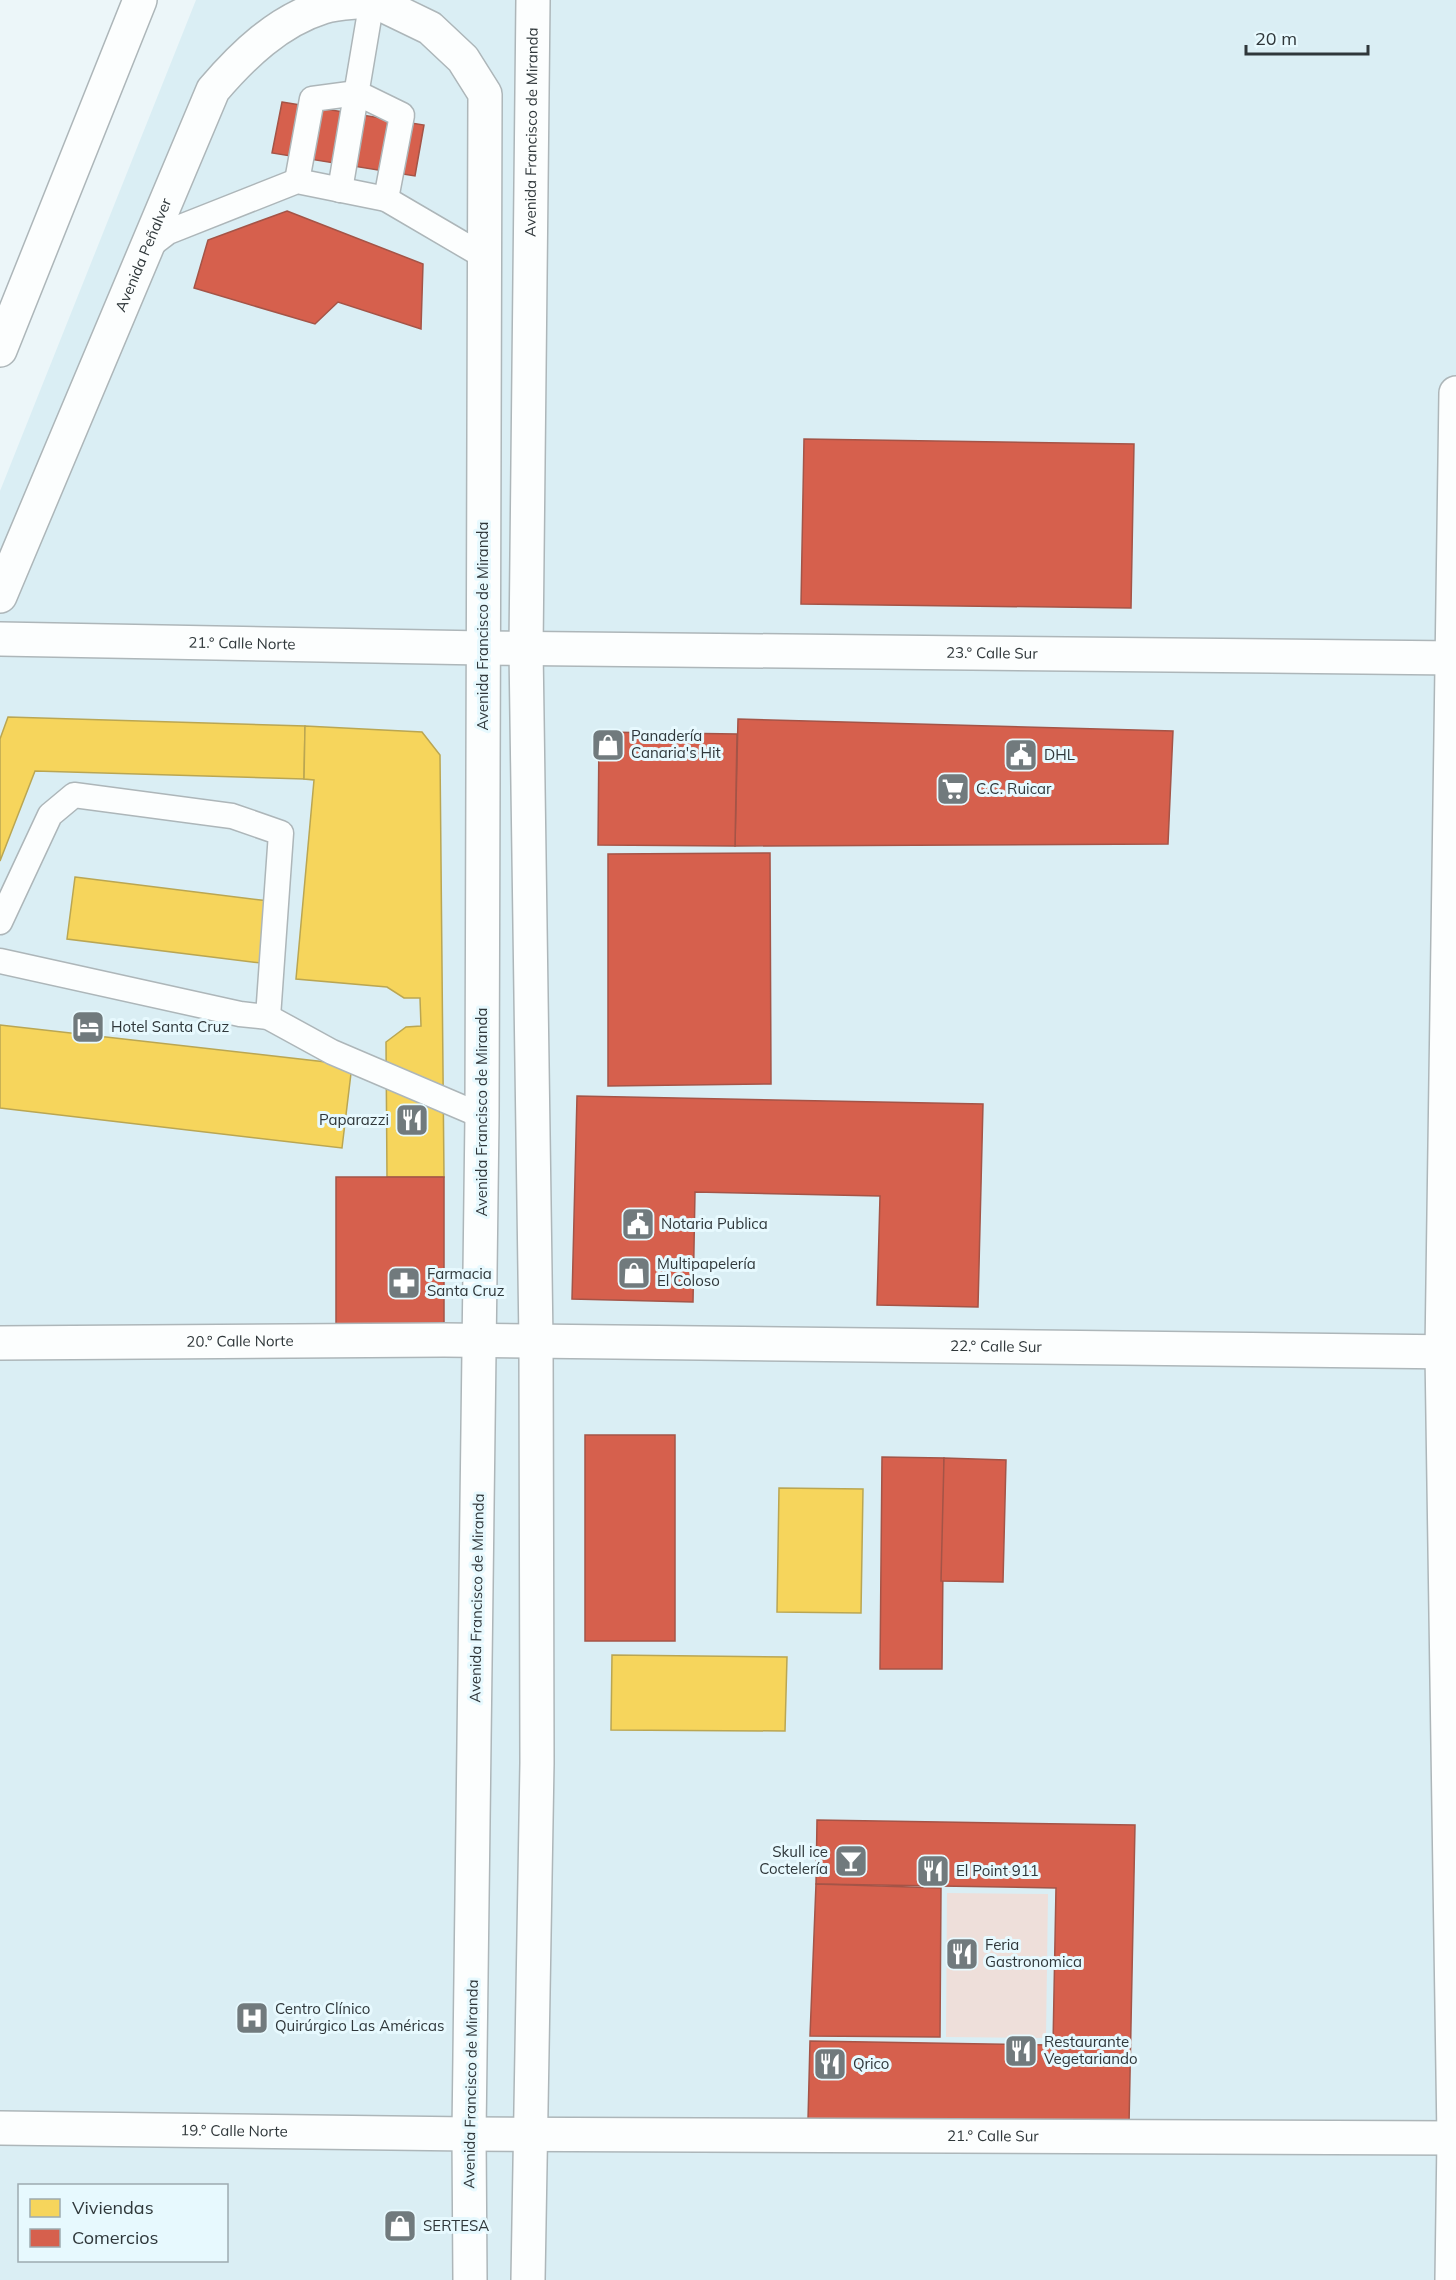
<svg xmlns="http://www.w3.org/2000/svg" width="1456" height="2280" viewBox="0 0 1456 2280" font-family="Mulish,sans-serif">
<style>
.built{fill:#daeef4;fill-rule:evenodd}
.green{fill:#eedfda}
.homes{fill:#f6d55c;stroke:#baa652;stroke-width:1.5}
.shops{fill:#d6604d;stroke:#a45447;stroke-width:1.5}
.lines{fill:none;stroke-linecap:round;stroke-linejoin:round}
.service-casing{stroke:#adb6b9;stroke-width:27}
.minor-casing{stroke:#adb6b9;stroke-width:36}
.tertiary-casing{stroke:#adb6b9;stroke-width:36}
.primary-casing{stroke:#adb6b9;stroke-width:36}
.service{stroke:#fcfefe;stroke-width:24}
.minor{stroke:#fcfefe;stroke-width:33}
.tertiary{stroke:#fcfefe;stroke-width:33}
.primary{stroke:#fcfefe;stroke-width:33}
.labels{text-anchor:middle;stroke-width:6;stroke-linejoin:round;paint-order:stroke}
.street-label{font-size:15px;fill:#2f373a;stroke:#e7f9fe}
.poi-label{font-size:15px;fill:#2f373a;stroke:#e7f9fe;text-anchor:start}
</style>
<rect width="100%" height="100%" fill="#ecf6f9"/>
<path class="built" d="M 196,0 L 1456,0 L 1456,2280 L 0,2280 L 0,491 ZM 20,2186 L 226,2186 L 226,2260 L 20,2260 Z"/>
<path class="green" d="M 947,1893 L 1048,1894 L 1046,2038 L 946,2037 Z"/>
<g class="homes">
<path d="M 8,717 L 305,726 L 304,779 L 35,771 L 0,861 L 0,739 Z"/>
<path d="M 305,726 L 422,732 L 440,755 L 444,1177 L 387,1177 L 386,1042 L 406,1027 L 421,1026 L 420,998 L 404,998 L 387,987 L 296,979 L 314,780 L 304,779 Z"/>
<path d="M 75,877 L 269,901 L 261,963 L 67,939 Z"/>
<path d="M 0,1025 L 352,1065 L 342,1148 L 0,1108 Z"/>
<path d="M 779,1488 L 863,1489 L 861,1613 L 777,1612 Z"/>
<path d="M 612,1655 L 787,1657 L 785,1731 L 611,1730 Z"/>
</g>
<g class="shops">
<path d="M 282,102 L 424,125 L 415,176 L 272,153 Z"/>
<path d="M 287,211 L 423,264 L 421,329 L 338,302 L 315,324 L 194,288 L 208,240 Z"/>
<path d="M 804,439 L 1134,444 L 1131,608 L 801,604 Z"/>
<path d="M 738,719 L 1173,731 L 1168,844 L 735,846 Z"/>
<path d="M 599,732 L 737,734 L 735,846 L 598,845 Z"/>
<path d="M 770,853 L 771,1084 L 608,1086 L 608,854 Z"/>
<path d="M 577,1096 L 983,1104 L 978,1307 L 877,1305 L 880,1196 L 695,1192 L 693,1302 L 572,1299 Z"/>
<path d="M 336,1177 L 444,1177 L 444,1336 L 336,1337 Z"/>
<rect x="585" y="1435" width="90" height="206"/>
<path d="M 882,1457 L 944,1458 L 942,1669 L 880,1669 Z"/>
<path d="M 944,1458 L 1006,1460 L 1003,1582 L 941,1581 Z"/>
<path d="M 817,1820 L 1135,1825 L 1129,2125 L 808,2120 L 810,2041 L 1053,2045 L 1056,1888 L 816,1884 Z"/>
<path d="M 816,1884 L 941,1888 L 940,2037 L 810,2036 Z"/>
</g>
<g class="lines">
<g class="service-casing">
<g id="service">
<path d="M 297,181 L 312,99 L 357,93 L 402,115 L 386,199"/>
<path d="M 340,190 L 372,0"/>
<path d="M 147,248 L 168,232 L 297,181 L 386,199 L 485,257"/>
<path d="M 0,922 L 50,815 L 74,795 L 232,816 L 281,833 L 268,1017"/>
<path d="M 0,961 L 240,1014 L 268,1017 L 332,1052 L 482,1116"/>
</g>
</g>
<g class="minor-casing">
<g id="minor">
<path id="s1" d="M 0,639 L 483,648 L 1456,658"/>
<path id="s2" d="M 0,1343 L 444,1340 L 1456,1352"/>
<path id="s3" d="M 0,2128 L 469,2134 L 1456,2138"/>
<path d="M 1452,2280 L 1454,2138 L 1442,1352 L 1456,393"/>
</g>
</g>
<g class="tertiary-casing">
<g id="tertiary">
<path d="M 372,0 L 430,28 L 463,59 L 485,94 L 482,1116 L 469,2134 L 470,2280"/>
<path id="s4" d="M 528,2280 L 537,1763 L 536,1342 L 526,648 L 533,0"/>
</g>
</g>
<g class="primary-casing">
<g id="primary">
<path d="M 0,350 L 140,0"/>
<path id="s5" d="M 0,596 L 213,90 C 243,55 278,21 323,7 C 339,2 357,3 373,0"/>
</g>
</g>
<use href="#service" class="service"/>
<use href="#minor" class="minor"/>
<use href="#tertiary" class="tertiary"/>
<use href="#primary" class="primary"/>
</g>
<defs>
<g id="shop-square" transform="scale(1.725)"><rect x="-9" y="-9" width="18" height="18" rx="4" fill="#717a7d" stroke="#e7f9fe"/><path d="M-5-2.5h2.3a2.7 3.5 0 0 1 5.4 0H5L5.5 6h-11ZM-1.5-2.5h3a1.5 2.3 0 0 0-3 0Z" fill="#fff"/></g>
<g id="civic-square" transform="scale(1.725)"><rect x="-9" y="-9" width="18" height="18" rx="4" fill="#717a7d" stroke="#e7f9fe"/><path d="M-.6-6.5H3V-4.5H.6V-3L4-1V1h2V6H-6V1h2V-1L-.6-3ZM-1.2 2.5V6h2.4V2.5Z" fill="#fff"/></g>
<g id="supermarket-square" transform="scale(1.725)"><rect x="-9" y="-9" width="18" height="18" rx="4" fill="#717a7d" stroke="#e7f9fe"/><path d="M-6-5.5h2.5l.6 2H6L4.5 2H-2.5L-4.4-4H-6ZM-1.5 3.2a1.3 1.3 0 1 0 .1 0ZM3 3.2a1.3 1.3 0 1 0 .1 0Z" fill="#fff"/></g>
<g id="hotel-square" transform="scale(1.725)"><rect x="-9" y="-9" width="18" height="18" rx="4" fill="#717a7d" stroke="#e7f9fe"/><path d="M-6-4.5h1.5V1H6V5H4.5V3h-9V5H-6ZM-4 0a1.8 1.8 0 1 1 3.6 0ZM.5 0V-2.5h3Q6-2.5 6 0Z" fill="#fff"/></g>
<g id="restaurant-square" transform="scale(1.725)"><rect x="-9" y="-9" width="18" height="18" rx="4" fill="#717a7d" stroke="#e7f9fe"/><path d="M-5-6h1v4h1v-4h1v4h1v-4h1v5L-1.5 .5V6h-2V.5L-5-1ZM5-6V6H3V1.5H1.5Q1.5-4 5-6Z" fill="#fff"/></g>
<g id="pharmacy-square" transform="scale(1.725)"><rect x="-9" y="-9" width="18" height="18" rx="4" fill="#717a7d" stroke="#e7f9fe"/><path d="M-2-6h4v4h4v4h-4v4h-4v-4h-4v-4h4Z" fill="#fff"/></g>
<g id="bar-square" transform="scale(1.725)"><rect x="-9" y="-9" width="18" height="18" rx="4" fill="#717a7d" stroke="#e7f9fe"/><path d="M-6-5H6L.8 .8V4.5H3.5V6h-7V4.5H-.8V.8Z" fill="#fff"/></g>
<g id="hospital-square" transform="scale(1.725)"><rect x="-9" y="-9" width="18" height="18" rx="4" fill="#717a7d" stroke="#e7f9fe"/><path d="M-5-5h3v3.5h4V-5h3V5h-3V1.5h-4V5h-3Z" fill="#fff"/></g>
</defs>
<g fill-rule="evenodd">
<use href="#shop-square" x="608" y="745"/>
<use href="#civic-square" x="1021" y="755"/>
<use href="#supermarket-square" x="953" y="789"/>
<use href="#hotel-square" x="88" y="1027"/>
<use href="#restaurant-square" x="412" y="1120"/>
<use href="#civic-square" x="638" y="1224"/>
<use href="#shop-square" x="634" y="1273"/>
<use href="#pharmacy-square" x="404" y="1283"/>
<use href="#bar-square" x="851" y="1861"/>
<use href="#restaurant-square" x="933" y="1871"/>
<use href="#restaurant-square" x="962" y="1954"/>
<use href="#hospital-square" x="252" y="2018"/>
<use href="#restaurant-square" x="1021" y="2051"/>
<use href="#restaurant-square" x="830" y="2064"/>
<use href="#shop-square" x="400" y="2226"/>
</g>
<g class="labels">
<g class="street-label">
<text dy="5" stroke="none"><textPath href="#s4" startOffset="2148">Avenida Francisco de Miranda</textPath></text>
<text dy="5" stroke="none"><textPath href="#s5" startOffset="370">Avenida Peñalver</textPath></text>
<text transform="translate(483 626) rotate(-90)" y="5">Avenida Francisco de Miranda</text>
<text dy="5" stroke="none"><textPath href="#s1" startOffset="242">21.° Calle Norte</textPath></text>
<text dy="5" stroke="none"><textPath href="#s1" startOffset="992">23.° Calle Sur</textPath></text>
<text transform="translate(482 1112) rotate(-90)" y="5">Avenida Francisco de Miranda</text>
<text dy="5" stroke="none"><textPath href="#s2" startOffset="240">20.° Calle Norte</textPath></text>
<text dy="5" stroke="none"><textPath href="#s2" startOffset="996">22.° Calle Sur</textPath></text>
<text transform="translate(477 1598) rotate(-89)" y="5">Avenida Francisco de Miranda</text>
<text transform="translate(471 2084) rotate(-89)" y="5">Avenida Francisco de Miranda</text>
<text dy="5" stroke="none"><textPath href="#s3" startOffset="234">19.° Calle Norte</textPath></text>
<text dy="5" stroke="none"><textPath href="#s3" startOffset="993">21.° Calle Sur</textPath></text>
</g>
<g class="poi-label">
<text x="631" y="741">Panadería<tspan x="631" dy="17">Canaria's Hit</tspan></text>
<text x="1044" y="760">DHL</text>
<text x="976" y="794">C.C. Ruicar</text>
<text x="111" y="1032">Hotel Santa Cruz</text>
<text x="389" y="1125" text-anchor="end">Paparazzi</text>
<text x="661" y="1229">Notaria Publica</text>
<text x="657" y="1269">Multipapelería<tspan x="657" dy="17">El Coloso</tspan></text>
<text x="427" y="1279">Farmacia<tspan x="427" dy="17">Santa Cruz</tspan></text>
<text x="828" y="1857" text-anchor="end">Skull ice<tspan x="828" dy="17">Coctelería</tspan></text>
<text x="956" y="1876">El Point 911</text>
<text x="985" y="1950">Feria<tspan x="985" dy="17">Gastronomica</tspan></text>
<text x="275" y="2014">Centro Clínico<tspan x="275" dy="17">Quirúrgico Las Américas</tspan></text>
<text x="1044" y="2047">Restaurante<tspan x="1044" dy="17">Vegetariando</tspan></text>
<text x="853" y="2069">Qrico</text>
<text x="423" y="2231">SERTESA</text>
</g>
</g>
<rect x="18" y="2184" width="210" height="78" fill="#e7f9fe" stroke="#9dabb0" stroke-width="1.5"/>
<rect x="30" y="2199" width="30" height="18" fill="#f6d55c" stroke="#9dabb0" stroke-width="1.5"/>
<text x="72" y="2214" font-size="18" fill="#2f373a">Viviendas</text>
<rect x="30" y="2229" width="30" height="18" fill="#d6604d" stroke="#9dabb0" stroke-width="1.5"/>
<text x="72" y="2244" font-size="18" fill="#2f373a">Comercios</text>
<path d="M1246 45v9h122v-9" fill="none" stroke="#2f373a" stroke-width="3"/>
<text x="1255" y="45" font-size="18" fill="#2f373a" stroke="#e7f9fe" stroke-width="4.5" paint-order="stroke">20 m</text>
</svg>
